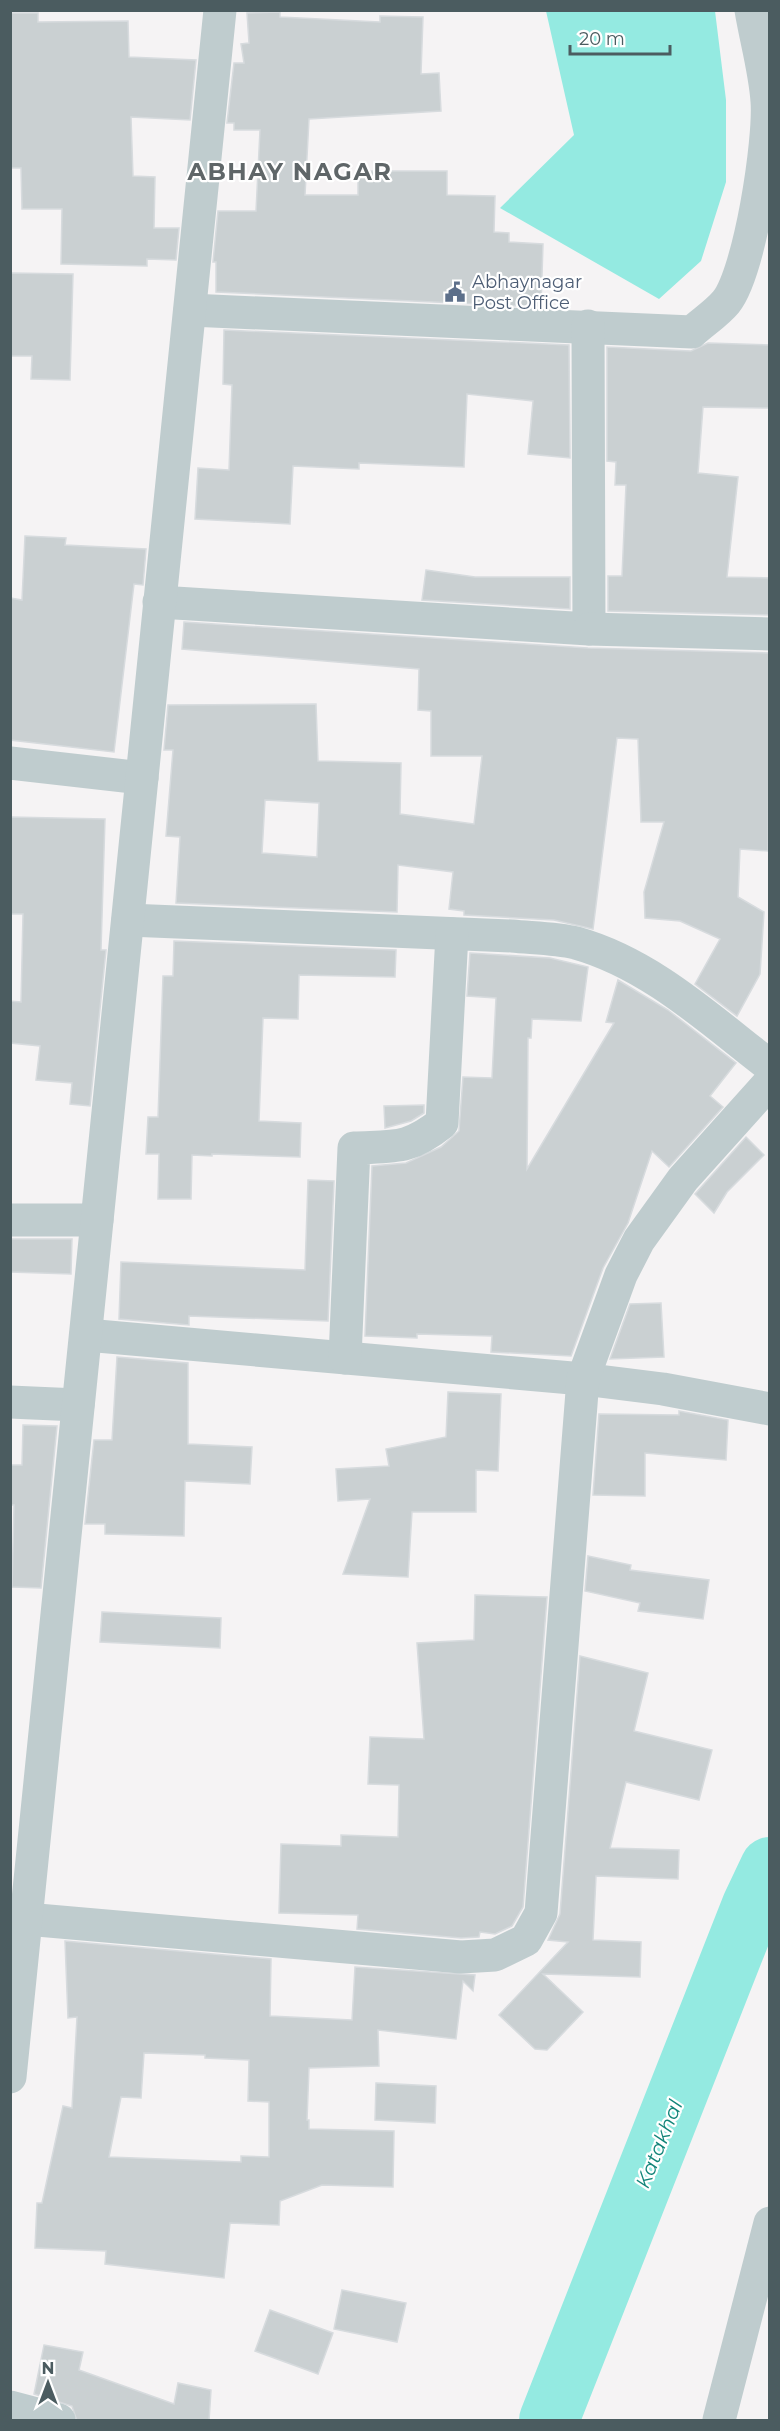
<svg xmlns="http://www.w3.org/2000/svg" width="780" height="2431" viewBox="0 0 780 2431" font-family="Montserrat,sans-serif">
<style>
.water{fill:#94eae1}
.lines{fill:none;stroke-linecap:round;stroke-linejoin:round}
.river{stroke:#94eae1;stroke-width:60}
.building{fill:#cad0d2;stroke:#d7dbde;stroke-width:1.5;fill-rule:evenodd}
.minor{stroke:#bfccce;stroke-width:33}
.tertiary{stroke:#bfccce;stroke-width:33}
.labels{text-anchor:middle;stroke-width:4.5;stroke-linejoin:round;paint-order:stroke}
.service-label{font-size:18px;fill:#4e5e75;stroke:#fff;text-anchor:start}
.water-label{font-size:20px;font-style:italic;fill:#128479;stroke:#fff}
.district-label{font-size:24px;font-weight:bold;letter-spacing:1.5px;fill:#5f6668;stroke:#fff}
</style>
<rect width="100%" height="100%" fill="#f5f3f4"/>
<path class="water" d="M 546,11 L 715,11 L 726,100 L 726,182 L 701,261 L 659,299 L 500,208 L 574,135 Z"/>
<g class="lines">
<path class="river" d="M 549,2420 L 752,1905 L 770,1867"/>
</g>
<g class="building">
<path d="M 280,12 L 280,17 L 380,22 L 380,16 L 423,17 L 421,74 L 439,73 L 441,111 L 309,119 L 305,195 L 358,195 L 358,171 L 447,171 L 447,195 L 495,196 L 494,232 L 509,233 L 509,242 L 543,244 L 541,307 L 216,292 L 216,262 L 213,262 L 218,211 L 256,211 L 260,130 L 234,130 L 234,123 L 227,123 L 234,63 L 244,63 L 241,44 L 249,43 L 247,13 Z"/>
<path d="M 10,13 L 38,13 L 38,22 L 128,21 L 129,57 L 196,60 L 190,120 L 131,117 L 133,176 L 155,177 L 154,228 L 179,228 L 176,260 L 147,259 L 147,266 L 61,264 L 62,209 L 22,209 L 21,168 L 10,168 Z"/>
<path d="M 10,273 L 73,274 L 70,380 L 31,379 L 32,356 L 10,356 Z"/>
<path d="M 224,330 L 569,345 L 570,458 L 528,454 L 533,401 L 467,394 L 464,467 L 359,463 L 359,469 L 293,466 L 290,524 L 195,519 L 198,468 L 229,470 L 232,385 L 223,384 Z"/>
<path d="M 708,343 L 770,345 L 770,408 L 703,407 L 698,473 L 738,477 L 727,577 L 770,578 L 770,615 L 608,611 L 608,576 L 622,576 L 626,485 L 615,485 L 616,462 L 607,461 L 607,347 L 691,351 Z"/>
<path d="M 25,536 L 66,538 L 65,545 L 146,549 L 143,585 L 134,584 L 114,752 L 10,740 L 10,598 L 22,600 Z"/>
<path d="M 426,570 L 475,577 L 570,577 L 570,609 L 422,600 Z"/>
<path d="M 184,622 L 588,648 L 770,653 L 768,851 L 740,849 L 738,897 L 764,912 L 760,974 L 737,1016 L 695,984 L 720,939 L 680,921 L 645,918 L 644,892 L 664,822 L 641,822 L 638,739 L 617,738 L 593,929 L 554,920 L 464,915 L 464,911 L 449,909 L 453,872 L 398,865 L 397,912 L 176,903 L 180,837 L 166,836 L 173,750 L 164,750 L 168,705 L 316,704 L 318,761 L 401,763 L 400,814 L 474,824 L 482,756 L 431,756 L 431,711 L 418,710 L 419,669 L 182,649 ZM 265,800 L 319,803 L 317,857 L 262,853 Z"/>
<path d="M 10,817 L 105,819 L 101,950 L 106,950 L 90,1106 L 70,1104 L 72,1083 L 36,1080 L 40,1046 L 10,1043 L 10,1001 L 21,1002 L 23,914 L 10,914 Z"/>
<path d="M 174,941 L 396,950 L 395,977 L 299,975 L 298,1019 L 263,1018 L 259,1121 L 301,1123 L 300,1157 L 212,1154 L 212,1156 L 192,1155 L 191,1199 L 158,1199 L 159,1154 L 146,1154 L 148,1117 L 158,1117 L 163,976 L 173,976 Z"/>
<path d="M 470,953 L 550,958 L 588,967 L 581,1021 L 532,1019 L 531,1038 L 528,1038 L 527,1169 L 614,1023 L 606,1022 L 618,980 L 668,1010 L 736,1063 L 710,1096 L 723,1107 L 669,1167 L 652,1151 L 628,1223 L 603,1268 L 571,1356 L 491,1352 L 492,1336 L 417,1334 L 417,1338 L 365,1336 L 372,1166 L 406,1163 L 441,1147 L 459,1131 L 463,1077 L 492,1078 L 496,998 L 467,996 Z"/>
<path d="M 424,1105 L 424,1113 L 411,1121 L 385,1128 L 384,1106 Z"/>
<path d="M 746,1137 L 764,1155 L 727,1192 L 714,1213 L 695,1194 Z"/>
<path d="M 308,1180 L 334,1181 L 328,1321 L 189,1316 L 189,1325 L 119,1319 L 121,1262 L 305,1270 Z"/>
<path d="M 10,1239 L 72,1239 L 71,1274 L 10,1272 Z"/>
<path d="M 661,1303 L 664,1357 L 610,1359 L 630,1304 Z"/>
<path d="M 117,1357 L 188,1363 L 188,1444 L 252,1447 L 250,1484 L 185,1481 L 184,1536 L 105,1534 L 105,1524 L 85,1524 L 94,1440 L 112,1440 Z"/>
<path d="M 448,1392 L 501,1394 L 498,1471 L 476,1470 L 476,1512 L 412,1512 L 408,1577 L 343,1574 L 370,1499 L 338,1501 L 336,1469 L 389,1466 L 386,1449 L 446,1437 Z"/>
<path d="M 679,1411 L 728,1420 L 726,1460 L 645,1453 L 645,1496 L 593,1495 L 599,1414 L 679,1415 Z"/>
<path d="M 23,1425 L 57,1426 L 41,1588 L 12,1587 L 14,1505 L 10,1505 L 10,1465 L 22,1465 Z"/>
<path d="M 588,1556 L 631,1565 L 630,1570 L 709,1580 L 703,1619 L 638,1611 L 640,1603 L 585,1591 Z"/>
<path d="M 475,1595 L 547,1597 L 523,1907 L 512,1926 L 495,1934 L 480,1932 L 479,1937 L 461,1938 L 357,1929 L 358,1915 L 279,1913 L 281,1844 L 341,1846 L 341,1835 L 398,1837 L 399,1785 L 368,1784 L 370,1737 L 424,1739 L 417,1643 L 474,1640 Z"/>
<path d="M 102,1612 L 221,1618 L 220,1648 L 100,1642 Z"/>
<path d="M 580,1656 L 648,1673 L 634,1731 L 712,1750 L 699,1800 L 626,1782 L 610,1848 L 679,1850 L 678,1879 L 596,1876 L 593,1940 L 641,1942 L 640,1977 L 543,1974 L 583,2012 L 547,2050 L 535,2049 L 499,2015 L 568,1942 L 548,1940 L 560,1914 Z"/>
<path d="M 65,1941 L 271,1959 L 270,2016 L 352,2020 L 355,1967 L 475,1975 L 473,1991 L 463,1981 L 456,2039 L 378,2030 L 379,2066 L 309,2068 L 307,2120 L 309,2120 L 309,2129 L 394,2131 L 393,2187 L 322,2185 L 280,2201 L 279,2225 L 230,2223 L 224,2278 L 105,2264 L 106,2251 L 35,2248 L 37,2203 L 42,2203 L 63,2106 L 72,2108 L 77,2017 L 68,2018 ZM 144,2053 L 205,2055 L 205,2058 L 249,2060 L 248,2101 L 269,2102 L 269,2157 L 241,2156 L 241,2162 L 109,2157 L 121,2097 L 141,2098 Z"/>
<path d="M 376,2083 L 436,2086 L 435,2123 L 375,2120 Z"/>
<path d="M 342,2290 L 406,2303 L 397,2342 L 334,2329 Z"/>
<path d="M 270,2310 L 333,2333 L 318,2374 L 255,2351 Z"/>
<path d="M 44,2345 L 83,2352 L 79,2370 L 174,2404 L 178,2383 L 211,2390 L 209,2421 L 77,2421 L 72,2406 L 34,2394 Z"/>
</g>
<g class="lines">
<g class="minor">
<path d="M 190,310 L 692,332 C 703,322 717,313 726,302 C 750,272 770,140 767,101 C 765,71 756,40 751,10"/>
<path d="M 159,602 L 589,629 L 588,326"/>
<path d="M 589,629 L 770,634"/>
<path d="M 10,763 L 142,778"/>
<path d="M 128,920 L 512,936 C 532,938 556,938 576,943 C 651,964 710,1020 770,1066"/>
<path d="M 10,1220 L 97,1220"/>
<path d="M 86,1335 L 583,1379 L 663,1389 L 770,1409"/>
<path d="M 345,1358 L 354,1148 C 395,1146 408,1150 442,1123 L 452,934"/>
<path d="M 10,1402 L 78,1405"/>
<path d="M 26,1919 L 461,1957 L 495,1955 L 526,1940 L 541,1913 L 583,1379 L 621,1275 L 639,1240 L 683,1179 L 770,1082"/>
<path d="M 10,2407 L 59,2420"/>
<path d="M 719,2420 L 770,2223"/>
</g>
<path class="tertiary" d="M 10,2077 L 220,10"/>
</g>
<defs>
<g id="civic-bare" transform="scale(1.62)"><path d="M-.6-6.5H3V-4.5H.6V-3L4-1V1h2V6H-6V1h2V-1L-.6-3ZM-1.2 2.5V6h2.4V2.5Z" fill="#5c6f8a" stroke="#fff" stroke-width="2.5" paint-order="stroke"/></g>
</defs>
<g fill-rule="evenodd">
<use href="#civic-bare" x="455" y="292"/>
</g>
<g class="labels">
<g class="service-label">
<text x="472" y="288">Abhaynagar<tspan x="472" dy="21">Post Office</tspan></text>
</g>
<g class="water-label">
<text transform="translate(659 2144) rotate(-68)" y="7">Katakhal</text>
</g>
<g class="district-label">
<text x="290" y="180">ABHAY NAGAR</text>
</g>
</g>
<rect width="780" height="2431" fill="none" stroke="#4b5c60" stroke-width="24"/>
<g transform="translate(48 2383)" stroke="#ffffff" stroke-width="4.5" paint-order="stroke">
<path d="M0-4.5L10 22L0 15L-10 22Z" fill="#4b5c60"/>
<text y="-9" font-size="16" font-weight="bold" text-anchor="middle" fill="#4b5c60">N</text>
</g>
<path d="M570 45v9h100v-9" fill="none" stroke="#4b5c60" stroke-width="3"/>
<text x="579" y="45" font-size="18" fill="#4b5c60" stroke="#ffffff" stroke-width="4.5" paint-order="stroke">20 m</text>
</svg>
